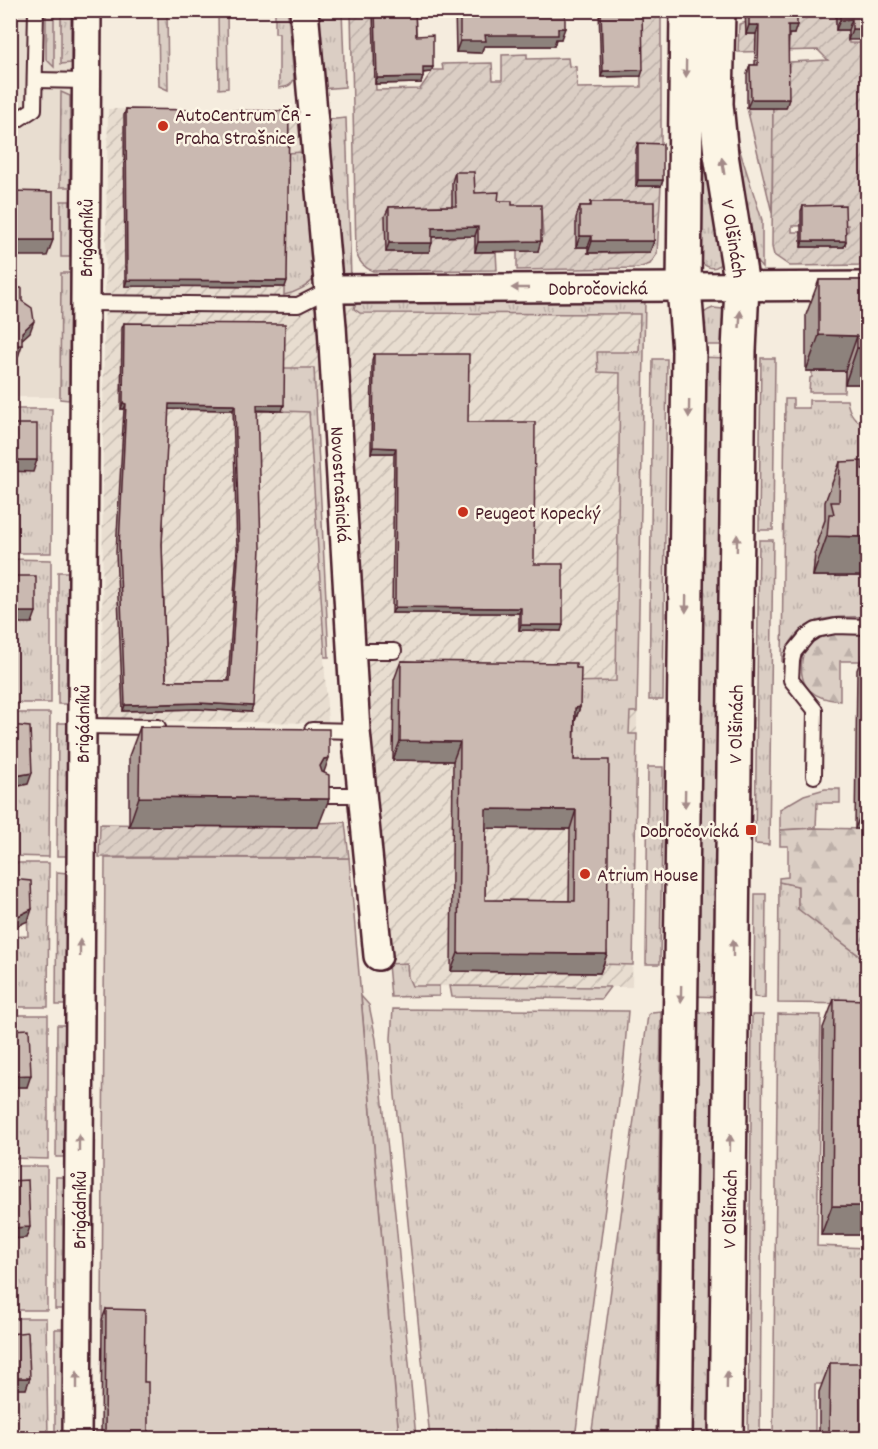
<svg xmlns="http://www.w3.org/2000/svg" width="878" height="1449" viewBox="0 0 878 1449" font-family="Dekko,sans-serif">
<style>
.built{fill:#e8ddd0}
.industrial{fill:url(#industrial-furrows)}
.grass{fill:url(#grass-tufts);stroke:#927678;stroke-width:1.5}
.forest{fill:url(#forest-firs);stroke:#927678;stroke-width:1.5}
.park{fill:#dbcec4;stroke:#927678;stroke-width:1.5}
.garden{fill:url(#garden-furrows);stroke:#927678;stroke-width:1.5;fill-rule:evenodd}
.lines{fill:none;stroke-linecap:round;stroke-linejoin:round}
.lane-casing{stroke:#4a1f2b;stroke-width:18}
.street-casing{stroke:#4a1f2b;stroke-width:32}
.secondary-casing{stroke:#4a1f2b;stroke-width:38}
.lane{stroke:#fcf5e5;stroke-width:14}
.street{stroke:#fcf5e5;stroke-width:27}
.secondary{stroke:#fcf5e5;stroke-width:33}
.wall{fill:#ae9f98;stroke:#4a1f2b;stroke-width:1.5;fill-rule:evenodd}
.shaded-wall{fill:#8d827c;stroke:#4a1f2b;stroke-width:1.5}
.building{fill:#cab9b1;stroke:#4a1f2b;stroke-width:1.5;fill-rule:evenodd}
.oneway{fill:#a38a88}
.poi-dot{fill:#c8321e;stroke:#fcf5e5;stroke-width:2}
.labels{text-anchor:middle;stroke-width:5;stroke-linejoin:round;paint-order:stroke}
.poi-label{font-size:20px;fill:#4a1f2b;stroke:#fcf5e5;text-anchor:start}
.street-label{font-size:20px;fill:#4a1f2b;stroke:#fcf5e5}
</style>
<defs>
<pattern id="industrial-furrows" width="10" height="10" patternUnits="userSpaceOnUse" patternTransform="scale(1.5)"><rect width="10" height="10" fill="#e8ddd0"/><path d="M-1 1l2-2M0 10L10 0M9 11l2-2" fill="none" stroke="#c8bdb3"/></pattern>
<pattern id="grass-tufts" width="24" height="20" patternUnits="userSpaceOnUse" patternTransform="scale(1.5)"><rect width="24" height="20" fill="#dbcec4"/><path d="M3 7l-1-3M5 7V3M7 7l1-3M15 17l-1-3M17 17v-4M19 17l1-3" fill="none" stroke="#bdb0a9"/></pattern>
<pattern id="forest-firs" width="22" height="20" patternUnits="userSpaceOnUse" patternTransform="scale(1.5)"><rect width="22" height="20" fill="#dbcec4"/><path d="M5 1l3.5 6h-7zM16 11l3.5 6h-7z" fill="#bdb0a9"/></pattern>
<pattern id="garden-furrows" width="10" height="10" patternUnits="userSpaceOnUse" patternTransform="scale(1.5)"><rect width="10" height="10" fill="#dbcec4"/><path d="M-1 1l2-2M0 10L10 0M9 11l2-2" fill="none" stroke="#bdb0a9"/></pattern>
</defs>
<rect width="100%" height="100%" fill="#f5ecde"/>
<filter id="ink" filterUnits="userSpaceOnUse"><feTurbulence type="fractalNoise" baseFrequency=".0167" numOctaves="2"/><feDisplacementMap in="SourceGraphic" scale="12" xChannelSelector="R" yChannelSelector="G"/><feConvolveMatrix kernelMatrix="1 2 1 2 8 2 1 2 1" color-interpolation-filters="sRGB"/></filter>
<g filter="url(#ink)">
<path class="built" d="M 10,11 L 76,11 L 75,397 L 11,397 Z"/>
<g class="industrial">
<path d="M 108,109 L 305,111 L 325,409 L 309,412 L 328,723 L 102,720 L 103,411 Z"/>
<path d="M 645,300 L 632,987 L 413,986 L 388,964 L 344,303 Z"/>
</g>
<g class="grass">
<path d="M 46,11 L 54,11 L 54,67 L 46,59 Z"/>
<path d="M 61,11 L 71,11 L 71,63 L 61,64 Z"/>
<path d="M 158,11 L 167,11 L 168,90 L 159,86 Z"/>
<path d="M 218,11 L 227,11 L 228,88 L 219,89 Z"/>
<path d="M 275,11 L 287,11 L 288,15 L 294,78 C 292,86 287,87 279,88 L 279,33 L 275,33 Z"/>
<path d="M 315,11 L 342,11 L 345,87 L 320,89 Z"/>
<path d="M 705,11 L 722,261 C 716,272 706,268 699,260 Z"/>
<path d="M 61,92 L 70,96 L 70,187 L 60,187 Z"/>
<path d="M 747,108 L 773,108 L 772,213 Z"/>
<path d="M 346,118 L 351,279 L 344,276 L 338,266 L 325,120 Z"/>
<path d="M 731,123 L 762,220 L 762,268 L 755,260 L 752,249 Z"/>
<path d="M 305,152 L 315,277 C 309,286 295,293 284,295 L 286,153 Z"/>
<rect x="61" y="201" width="9" height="56"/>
<path d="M 61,273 L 70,273 L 69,400 L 60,399 Z"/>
<path d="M 645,300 L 637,712 L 630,712 L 629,734 L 637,734 L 633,965 L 600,964 L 568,779 L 569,682 L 616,681 L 620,373 L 598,372 L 597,352 L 639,352 L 640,314 L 360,313 L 354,309 L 356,304 L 361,303 Z"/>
<path d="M 713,308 L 723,309 L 728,312 L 732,345 L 696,345 C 697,328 695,314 713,308 Z"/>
<path d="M 696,357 L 732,358 L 725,997 L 688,996 Z"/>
<path d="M 761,358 L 775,358 L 773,530 L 759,530 Z"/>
<path d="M 653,359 L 667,359 L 663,700 L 649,700 Z"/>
<path d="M 282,368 L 314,368 L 329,657 L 325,657 L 309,412 L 282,411 Z"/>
<path d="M 812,371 L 845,371 L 844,392 L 809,392 L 810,378 L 812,377 Z"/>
<path d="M 785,399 L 793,399 L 793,408 L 809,408 L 809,400 L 847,400 C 849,414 855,421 867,426 L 867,509 L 826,501 L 825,553 L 813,554 L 816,555 L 813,576 L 864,576 L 864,584 L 867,581 L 867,617 C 827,616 794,617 782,663 Z"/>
<path d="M 11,409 L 52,409 L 51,553 L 11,553 Z"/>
<path d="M 759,540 L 773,540 L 769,845 L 755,844 Z"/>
<path d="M 11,559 L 51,560 L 51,703 L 11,703 Z"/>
<path d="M 58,572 L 68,572 L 67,704 L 58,704 Z"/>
<path d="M 11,713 L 50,713 L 49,857 L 11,856 Z"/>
<path d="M 58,723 L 68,723 L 67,856 L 57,856 Z"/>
<path d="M 648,767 L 663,767 L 660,964 L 646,964 Z"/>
<path d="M 825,789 L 840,789 L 840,803 L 817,803 L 816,828 L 780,830 L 780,809 L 804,795 Z"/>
<path d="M 11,863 L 49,863 L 48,1007 L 11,1007 L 11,937 L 28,936 L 26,890 L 11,891 Z"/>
<path d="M 57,872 L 67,873 L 66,1005 L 56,1005 Z"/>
<path d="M 779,882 L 798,886 L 798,909 L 860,956 L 867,959 L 868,1004 L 778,1003 Z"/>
<path d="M 755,894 L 766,894 L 765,998 L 754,997 Z"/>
<path d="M 407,963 L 408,977 L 412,986 L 439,986 L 439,996 L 391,997 L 388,964 Z"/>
<path d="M 450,986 L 610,987 L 601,999 L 452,997 Z"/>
<path d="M 361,996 L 369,1005 L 376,1039 L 396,1223 L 416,1438 L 399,1438 Z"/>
<path d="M 393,1009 L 628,1011 L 623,1070 L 575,1438 L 430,1438 L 395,1095 L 391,1038 Z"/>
<path d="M 661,1011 L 656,1438 L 591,1438 L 648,1015 L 652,1012 Z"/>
<path d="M 688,1012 L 725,1013 L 720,1438 L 683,1438 Z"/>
<path d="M 778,1014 L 821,1015 L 817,1246 L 867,1248 L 867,1384 L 815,1384 L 815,1438 L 773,1438 Z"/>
<path d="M 11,1015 L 48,1015 L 48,1159 L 11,1158 L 10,1087 L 27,1087 L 11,1042 Z"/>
<path d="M 752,1015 L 763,1015 L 760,1438 L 748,1438 Z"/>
<path d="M 57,1025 L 66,1025 L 66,1157 L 56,1157 Z"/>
<path d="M 11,1166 L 47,1166 L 47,1310 L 11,1310 L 10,1238 L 26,1237 L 11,1193 Z"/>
<path d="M 56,1177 L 66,1177 L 65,1309 L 55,1309 Z"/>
<path d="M 11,1318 L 46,1318 L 48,1438 L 11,1438 L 11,1389 L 26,1389 L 11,1344 Z"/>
<path d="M 55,1329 L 65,1329 L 64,1438 L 55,1438 Z"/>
</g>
<g class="forest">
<path d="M 848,632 L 867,634 L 867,661 L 840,661 L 840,701 C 814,699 798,688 802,660 C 803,650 808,642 816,638 C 826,632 838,633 848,632 Z"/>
<path d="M 816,828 L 866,829 L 867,959 L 860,956 L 798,909 L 798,886 L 779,882 L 779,878 L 788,877 L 788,846 L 780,846 L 780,830 Z"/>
</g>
<path class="park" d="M 105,858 L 349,858 L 399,1438 L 144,1438 L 102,1320 Z"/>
<g class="garden">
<path d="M 351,11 L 373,11 L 376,90 L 420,89 L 433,70 L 443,70 L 442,64 L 492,63 L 493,80 L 502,80 L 502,55 L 527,54 L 527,59 L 568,58 L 569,66 L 576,67 L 577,88 L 641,87 L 639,11 L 661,11 L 661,149 L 636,185 L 661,186 L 657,254 L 650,264 L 638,268 L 517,270 L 517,251 L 538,250 L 538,236 L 543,235 L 541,208 L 495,207 L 465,236 L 475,236 L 496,251 L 497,270 L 373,271 C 364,268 359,262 356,253 Z"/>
<path d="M 793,11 L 836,11 L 836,30 L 848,30 L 849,43 L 862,43 L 862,31 L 867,30 L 867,265 L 790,266 L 774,255 L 772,247 L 773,108 L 786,67 L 790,62 L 828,60 L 818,50 L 738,52 L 739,24 ZM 792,226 L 848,225 L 848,231 L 802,247 L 801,232 L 792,232 Z"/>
<path d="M 345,822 L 349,858 L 99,857 L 100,824 L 318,827 L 318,823 Z"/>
</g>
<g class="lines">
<g class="lane-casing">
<g id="lane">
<path d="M 36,80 L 86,81"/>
<path d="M 10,120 L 17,120 L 34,109 L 36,10"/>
<path d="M 85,303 L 298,305 L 330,289"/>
<path d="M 352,651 L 394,651"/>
<path d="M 82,726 L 158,727"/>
<path d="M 312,730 L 356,731"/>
<path d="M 814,776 L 815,710 L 791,680 L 792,661 L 794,652 L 807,636 L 816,630 L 836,626 L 868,627"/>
<path d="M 319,795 L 363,795"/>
</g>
</g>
<g class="street-casing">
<g id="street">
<path id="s1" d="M 304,10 L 332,326 L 356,731 L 378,956"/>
<path id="s2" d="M 330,289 L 868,286"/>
<path id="s3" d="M 77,1438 L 87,10"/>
</g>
</g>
<g class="secondary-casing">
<g id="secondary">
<path id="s4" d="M 718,10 L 716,104 L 721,155 L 742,286 L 739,351 L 726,1438"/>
<path d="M 675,1438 L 689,351 L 684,287 L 687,10"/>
</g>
</g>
<use href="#lane" class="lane"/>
<use href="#street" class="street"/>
<use href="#secondary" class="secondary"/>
</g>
<g class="wall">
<path d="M 373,10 L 415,10 L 416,36 L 431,72 L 423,73 L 423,77 L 421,83 L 375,84 Z"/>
<path d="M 455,10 L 565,10 L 561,39 L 556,39 L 554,46 L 484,46 L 481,53 L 456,52 Z"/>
<path d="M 599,10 L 642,10 L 641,76 L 601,77 Z"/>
<path d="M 745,10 L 797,10 L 794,34 L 789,34 L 786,108 L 747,108 L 747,74 L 750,65 L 755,65 L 756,34 L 746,34 Z"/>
<path d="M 836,10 L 867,10 L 848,40 L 848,30 L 836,30 Z"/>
<path d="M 126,109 L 285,287 L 125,286 L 124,115 Z"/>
<path d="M 638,143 L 663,180 L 661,186 L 636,186 L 636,149 Z"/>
<path d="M 455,172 L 475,193 L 512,205 L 538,251 L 475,252 L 475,236 L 432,237 L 429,252 L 386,252 L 385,216 L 389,207 L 452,206 L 452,182 Z"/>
<path d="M 591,202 L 654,241 L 650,252 L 588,253 L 588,247 L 576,247 L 576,218 L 580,206 L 590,206 Z"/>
<path d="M 803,206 L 846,241 L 844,247 L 801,247 L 801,211 Z"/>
<path d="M 819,280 L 867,280 L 867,384 L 845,384 L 845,371 L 806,371 L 806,315 Z"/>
<path d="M 124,323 L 282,411 L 257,411 L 251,712 L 197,709 L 123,711 L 116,552 L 124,409 L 121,409 L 122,328 ZM 168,409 L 233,410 L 237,550 L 228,681 L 166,681 L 162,544 Z"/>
<path d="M 374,354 L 468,422 L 534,564 L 561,631 L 519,630 L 519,613 L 392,613 L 394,453 L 371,453 L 372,360 Z"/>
<path d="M 840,462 L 862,469 L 867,469 L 867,584 L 864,584 L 864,576 L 813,576 L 815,553 L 818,545 L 817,542 L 825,520 L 825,502 Z"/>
<path d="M 863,655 L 867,655 L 867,832 L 866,832 L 866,829 L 855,829 L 857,670 Z"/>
<path d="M 401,661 L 576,668 L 580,707 L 575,721 L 574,760 L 607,954 L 600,973 L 451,971 L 453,761 L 393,760 L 394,680 ZM 486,828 L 570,829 L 569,901 L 485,900 Z"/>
<path d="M 140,727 L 324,772 L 318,827 L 129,826 L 129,756 Z"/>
<path d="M 834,999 L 865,1235 L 821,1235 L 823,1028 Z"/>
<path d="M 106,1309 L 144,1382 L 148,1438 L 101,1438 L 102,1320 Z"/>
<path d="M 830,1363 L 867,1438 L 819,1438 L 819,1392 Z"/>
</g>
<g class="shaded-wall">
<path d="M 852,19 L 848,30 L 836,30 L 840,20 Z"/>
<path d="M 749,25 L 759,25 L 756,34 L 746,34 Z"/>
<path d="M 788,25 L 797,25 L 794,34 L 785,34 Z"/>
<path d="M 558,28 L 565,28 L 561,39 L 556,39 L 554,46 L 484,46 L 481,53 L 456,52 L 460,41 L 485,35 Z"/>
<path d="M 852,29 L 867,29 L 867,40 L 848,40 Z"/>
<path d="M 423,67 L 433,67 L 431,72 L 420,73 Z"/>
<path d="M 643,70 L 641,76 L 601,77 L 603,71 Z"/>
<path d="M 423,77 L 421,83 L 375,84 L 377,78 Z"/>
<path d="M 751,99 L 789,99 L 786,108 L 747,108 Z"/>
<path d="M 638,180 L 663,180 L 661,186 L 636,186 Z"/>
<path d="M 478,227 L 475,236 L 428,237 L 432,228 Z"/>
<path d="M 580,236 L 592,236 L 588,247 L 576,247 Z"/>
<path d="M 10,240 L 53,240 L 47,256 L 10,256 Z"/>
<path d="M 541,241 L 538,251 L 475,252 L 478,242 Z"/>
<path d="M 592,241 L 654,241 L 650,252 L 588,253 Z"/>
<path d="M 803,241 L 846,241 L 844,247 L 801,247 Z"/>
<path d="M 389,243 L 432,243 L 429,252 L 386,252 Z"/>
<path d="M 127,280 L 287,281 L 285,287 L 125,286 Z"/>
<path d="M 34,321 L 30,332 L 18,343 L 22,332 Z"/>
<path d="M 819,335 L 857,336 L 845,371 L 806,371 Z"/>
<path d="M 10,345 L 22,345 L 18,357 L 10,356 Z"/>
<path d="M 857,348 L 867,348 L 867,384 L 845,384 Z"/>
<path d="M 123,403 L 126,404 L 124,409 L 121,409 Z"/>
<path d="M 169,404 L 235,405 L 233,410 L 167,409 Z"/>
<path d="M 257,405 L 284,405 L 282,411 L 255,410 Z"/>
<path d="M 373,447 L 396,448 L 394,453 L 371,453 Z"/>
<path d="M 10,460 L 37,460 L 33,472 L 10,471 Z"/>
<path d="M 827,536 L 867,537 L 867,567 L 864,576 L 813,576 Z"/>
<path d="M 867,575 L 867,584 L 864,584 Z"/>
<path d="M 395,607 L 521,608 L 519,613 L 392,613 Z"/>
<path d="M 10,612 L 36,612 L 32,623 L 10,623 Z"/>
<path d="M 521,625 L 563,625 L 561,631 L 519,630 Z"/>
<path d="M 199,703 L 253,706 L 251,712 L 197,709 L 123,711 L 125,705 Z"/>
<path d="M 580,707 L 573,726 L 575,708 Z"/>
<path d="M 400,741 L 460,742 L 453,761 L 393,760 Z"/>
<path d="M 329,758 L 319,786 L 320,766 L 324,759 Z"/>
<path d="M 32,773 L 28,784 L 10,788 L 10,777 Z"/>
<path d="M 139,797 L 329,799 L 318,827 L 129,826 Z"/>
<path d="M 486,809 L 576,810 L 570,829 L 479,828 Z"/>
<path d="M 861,813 L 867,813 L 867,826 L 866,829 L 855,829 Z"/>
<path d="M 32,909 L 28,921 L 10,929 L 10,920 Z"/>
<path d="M 458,953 L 607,954 L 600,973 L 451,971 Z"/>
<path d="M 31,1075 L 27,1087 L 10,1087 L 10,1076 Z"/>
<path d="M 832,1206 L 867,1206 L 867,1227 L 865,1235 L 821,1235 Z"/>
<path d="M 30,1227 L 26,1238 L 10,1239 L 10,1228 Z"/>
<path d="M 10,1378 L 30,1378 L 26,1389 L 10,1389 Z"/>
</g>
<g class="building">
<path d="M 375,10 L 415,10 L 416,36 L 433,35 L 433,67 L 423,67 L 423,77 L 377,78 Z"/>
<path d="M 460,10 L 565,10 L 565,28 L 558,28 L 558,35 L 485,35 L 486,41 L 460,41 Z"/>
<path d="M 601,10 L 642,10 L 643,70 L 603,71 Z"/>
<path d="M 749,10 L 797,10 L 797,25 L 788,25 L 789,99 L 751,99 L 750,65 L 758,65 L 759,25 L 749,25 Z"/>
<path d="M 840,10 L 867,10 L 867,29 L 852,29 L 852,19 L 840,20 Z"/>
<path d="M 126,109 L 289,111 L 287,281 L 127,280 Z"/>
<path d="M 638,143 L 663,144 L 663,180 L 638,180 Z"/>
<path d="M 455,172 L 474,172 L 475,193 L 499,192 L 498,201 L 512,201 L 512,205 L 541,205 L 541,241 L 478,242 L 478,227 L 432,228 L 432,243 L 389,243 L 389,207 L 456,206 Z"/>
<path d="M 10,191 L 53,192 L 53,240 L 10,240 Z"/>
<path d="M 591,202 L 654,202 L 654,241 L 592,241 L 592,236 L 580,236 L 580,206 L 591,206 Z"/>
<path d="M 845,205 L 846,241 L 803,241 L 803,206 Z"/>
<path d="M 819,280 L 867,280 L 867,348 L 857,348 L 857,336 L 819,335 Z"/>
<path d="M 10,288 L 22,288 L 22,301 L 32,308 L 34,321 L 22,332 L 22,345 L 10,345 Z"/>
<path d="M 124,323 L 285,324 L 284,405 L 257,405 L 261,548 L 253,706 L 199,703 L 125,705 L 119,546 L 126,404 L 123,403 ZM 169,404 L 235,405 L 239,545 L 230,681 L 166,681 L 162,544 Z"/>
<path d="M 374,354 L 469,354 L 468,422 L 535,422 L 534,564 L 563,564 L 563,625 L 521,625 L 521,608 L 395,607 L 396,448 L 373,447 Z"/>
<rect x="10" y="424" width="27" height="36"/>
<path d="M 862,461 L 862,469 L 867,469 L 867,537 L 827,536 L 829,514 L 834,514 L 831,502 L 839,502 L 840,462 Z"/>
<rect x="10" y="576" width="26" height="36"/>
<path d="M 863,655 L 867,655 L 867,813 L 861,813 Z"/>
<path d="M 401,661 L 576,663 L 576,668 L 581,668 L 580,707 L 575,708 L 574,760 L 609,760 L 607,954 L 458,953 L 460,742 L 400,741 ZM 486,809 L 576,810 L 575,901 L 485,900 Z"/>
<path d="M 10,725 L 30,727 L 32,773 L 10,777 Z"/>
<path d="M 140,727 L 329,729 L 329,758 L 324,759 L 320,766 L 322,772 L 329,775 L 329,799 L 139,797 Z"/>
<path d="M 10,879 L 31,881 L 32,909 L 10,920 Z"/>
<path d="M 834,999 L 867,1000 L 867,1206 L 832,1206 Z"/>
<path d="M 29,1029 L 31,1075 L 10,1076 L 10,1030 Z"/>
<path d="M 28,1180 L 30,1227 L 10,1228 L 10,1181 Z"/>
<path d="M 106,1309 L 145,1310 L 144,1382 L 148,1382 L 148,1438 L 105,1438 Z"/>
<path d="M 28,1332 L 30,1378 L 10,1378 L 10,1334 Z"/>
<path d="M 830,1363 L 867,1363 L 867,1438 L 829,1438 Z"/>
</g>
<defs><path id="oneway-solid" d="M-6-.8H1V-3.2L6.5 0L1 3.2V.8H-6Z" transform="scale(1.5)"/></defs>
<g class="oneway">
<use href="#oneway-solid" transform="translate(686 69) rotate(91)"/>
<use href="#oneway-solid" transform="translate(723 166) rotate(-99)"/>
<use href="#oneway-solid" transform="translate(520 288) rotate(180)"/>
<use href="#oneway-solid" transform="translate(740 319) rotate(-87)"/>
<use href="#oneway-solid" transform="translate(689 409) rotate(91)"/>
<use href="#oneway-solid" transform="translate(737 543) rotate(-89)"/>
<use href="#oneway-solid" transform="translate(686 604) rotate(91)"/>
<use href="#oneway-solid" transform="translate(685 799) rotate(91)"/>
<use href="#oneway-solid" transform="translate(80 948) rotate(-90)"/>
<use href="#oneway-solid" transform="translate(733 948) rotate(-90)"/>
<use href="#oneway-solid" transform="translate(681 994) rotate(91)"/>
<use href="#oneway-solid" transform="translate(79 1143) rotate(-90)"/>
<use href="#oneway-solid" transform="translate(730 1143) rotate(-89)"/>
<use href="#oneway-solid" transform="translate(77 1380) rotate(-90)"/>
<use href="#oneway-solid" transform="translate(727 1380) rotate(-89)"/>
</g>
</g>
<g class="poi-dot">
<circle cx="163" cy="126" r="6"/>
<circle cx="463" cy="512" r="6"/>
<rect x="745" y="824" width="12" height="12" rx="3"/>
<circle cx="585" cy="874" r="6"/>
</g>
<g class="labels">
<g class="poi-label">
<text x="175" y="121">AutoCentrum ČR -<tspan x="175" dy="23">Praha Strašnice</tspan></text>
<text x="475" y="519">Peugeot Kopecký</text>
<text x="739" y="837" text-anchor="end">Dobročovická</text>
<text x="597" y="881">Atrium House</text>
</g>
<g class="street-label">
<text dy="7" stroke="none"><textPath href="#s4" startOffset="230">V Olšinách</textPath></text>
<text dy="7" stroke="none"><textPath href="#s3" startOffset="1200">Brigádníků</textPath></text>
<text dy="7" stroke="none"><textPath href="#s2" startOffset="268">Dobročovická</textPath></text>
<text dy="7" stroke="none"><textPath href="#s1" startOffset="476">Novostrašnická</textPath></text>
<text transform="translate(735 724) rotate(-89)" y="7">V Olšinách</text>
<text dy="7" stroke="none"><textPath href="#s3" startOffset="714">Brigádníků</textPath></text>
<text transform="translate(729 1209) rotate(-89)" y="7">V Olšinách</text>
<text dy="7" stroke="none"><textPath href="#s3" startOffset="228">Brigádníků</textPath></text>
</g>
</g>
<rect width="878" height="1449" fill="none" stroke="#fcf5e5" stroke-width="36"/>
<rect x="18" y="18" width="842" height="1413" fill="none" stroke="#4a1f2b" stroke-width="2" filter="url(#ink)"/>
</svg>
